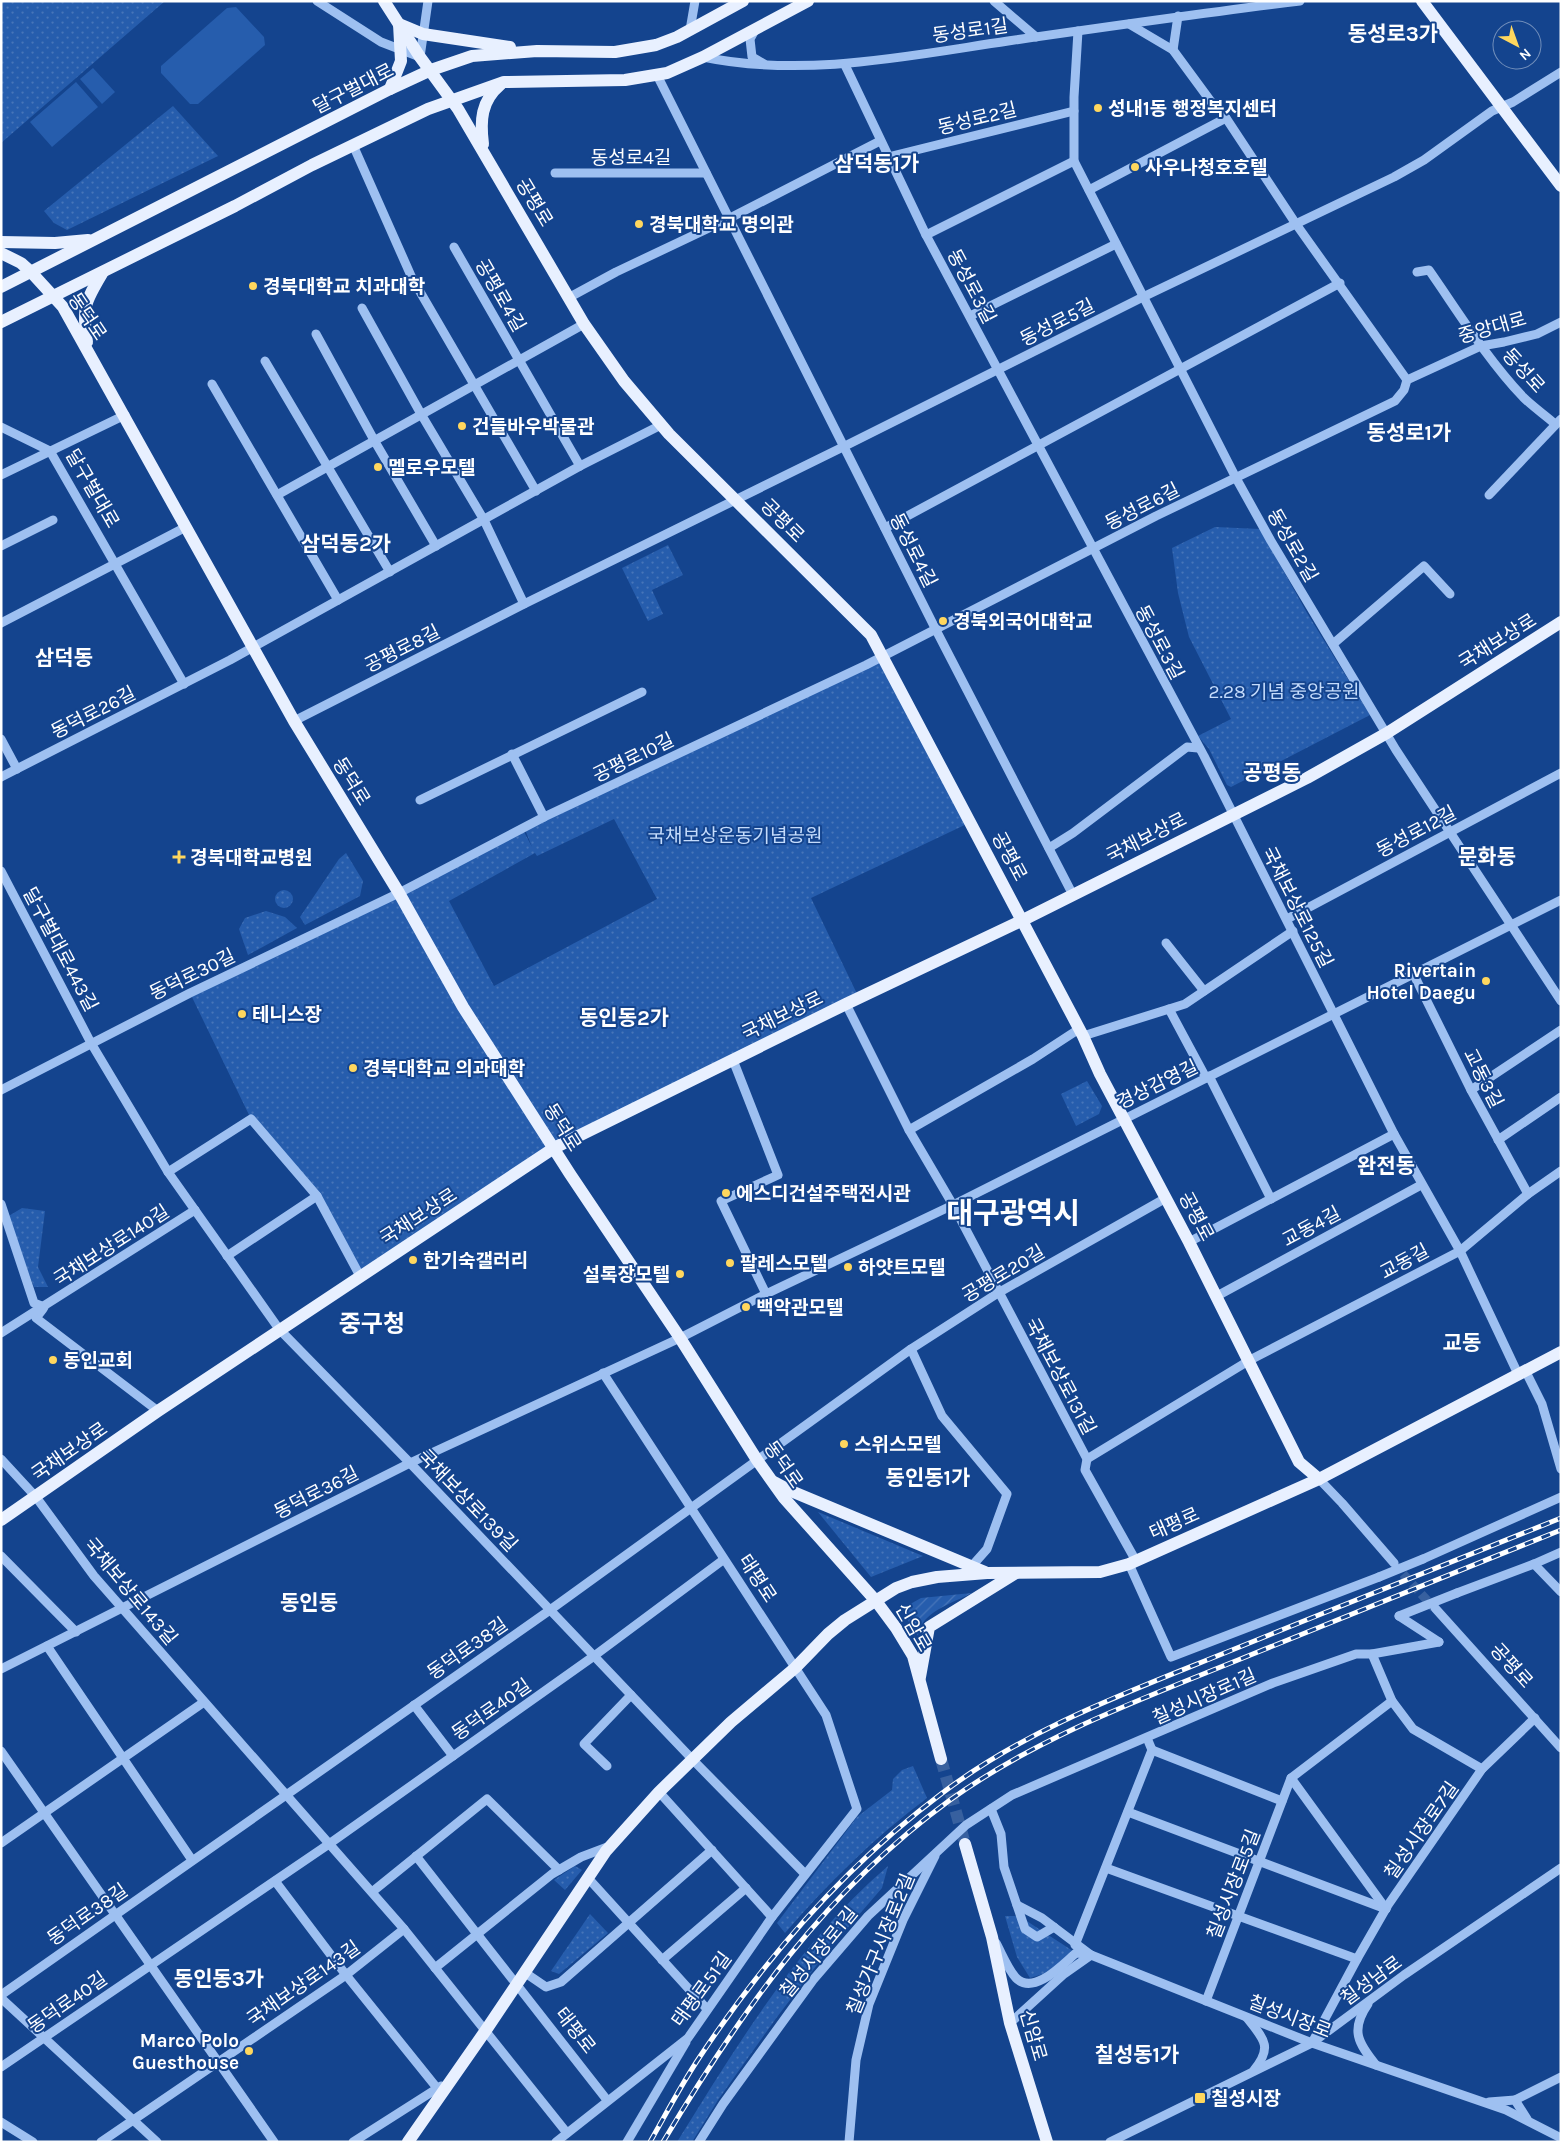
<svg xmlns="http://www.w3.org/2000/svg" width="1562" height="2143" viewBox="0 0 1562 2143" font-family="Karla,'Noto Sans KR',sans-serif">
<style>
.grass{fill:#265dad}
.park{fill:url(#park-dots);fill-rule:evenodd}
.garden{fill:url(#garden-furrows)}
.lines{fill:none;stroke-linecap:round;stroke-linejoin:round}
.minor-tunnel{stroke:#37609f;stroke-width:9;stroke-dasharray:9 4.5;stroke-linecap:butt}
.major-tunnel{stroke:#37609f;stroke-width:12;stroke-dasharray:12 6;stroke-linecap:butt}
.minor{stroke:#9ec0f1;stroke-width:9}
.major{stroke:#e8f0ff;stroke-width:12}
.rail-casing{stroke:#fff;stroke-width:5}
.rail{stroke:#14448e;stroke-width:3;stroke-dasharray:9;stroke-linecap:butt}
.minor-bridge{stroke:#9ec0f1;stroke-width:9}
.poi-dot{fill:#ffd75e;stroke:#14448e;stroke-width:2}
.labels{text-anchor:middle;stroke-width:4;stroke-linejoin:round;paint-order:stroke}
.street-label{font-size:19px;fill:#fff;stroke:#14448e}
.poi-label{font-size:19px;font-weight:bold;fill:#fff;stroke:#14448e;text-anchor:start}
.park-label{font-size:19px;fill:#c5dcfc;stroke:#14448e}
.quarter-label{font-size:21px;font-weight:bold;fill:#fff;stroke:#14448e}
.district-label{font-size:24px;font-weight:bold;fill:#fff;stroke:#14448e}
.town-label{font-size:29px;font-weight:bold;fill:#fff;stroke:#14448e}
</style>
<defs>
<pattern id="park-dots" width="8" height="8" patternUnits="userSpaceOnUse" patternTransform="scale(1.25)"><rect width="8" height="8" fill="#265dad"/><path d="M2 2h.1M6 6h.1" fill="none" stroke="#4775b9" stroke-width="1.8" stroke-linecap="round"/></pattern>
<pattern id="garden-furrows" width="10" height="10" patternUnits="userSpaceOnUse" patternTransform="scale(1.25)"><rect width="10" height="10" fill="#265dad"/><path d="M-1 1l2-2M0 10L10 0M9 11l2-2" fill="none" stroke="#4775b9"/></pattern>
</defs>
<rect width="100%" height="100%" fill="#14448e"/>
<g class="grass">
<path d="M 236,7 L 264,37 L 265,45 L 198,104 L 190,104 L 161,73 L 161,66 L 227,8 Z"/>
<path d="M 93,68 L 115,92 L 102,104 L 80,79 Z"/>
<path d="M 76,82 L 98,107 L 52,147 L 30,122 Z"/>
</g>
<g class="park">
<path d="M 1,1 L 165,1 L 1,143 Z"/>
<path d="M 173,106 L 218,156 L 67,230 L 54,223 L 44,211 Z"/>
<path d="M 1215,527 L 1260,529 L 1307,613 L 1370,715 L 1231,787 L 1227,785 L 1209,749 L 1198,736 L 1231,719 L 1189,637 L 1178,593 L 1172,548 Z"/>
<path d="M 668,545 L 683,575 L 652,590 L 663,614 L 648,621 L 622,568 Z"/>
<path d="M 883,655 L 971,822 L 811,898 L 859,998 L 554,1148 L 360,1276 L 317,1196 L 251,1119 L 190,993 L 522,828 L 532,847 L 524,827 ZM 614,819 L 657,899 L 494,986 L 449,901 L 535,853 L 537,856 Z"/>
<path d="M 346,853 L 363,881 L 360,896 L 305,925 L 300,917 L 339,859 Z"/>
<circle cx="284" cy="899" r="9"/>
<path d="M 266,911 L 285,917 L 297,928 L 248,955 L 239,929 L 245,918 Z"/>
<path d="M 1087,1081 L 1102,1106 L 1099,1114 L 1076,1126 L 1061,1094 Z"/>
<path d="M 22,1208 L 45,1211 L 38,1267 L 48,1287 L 34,1287 L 7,1217 Z"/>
<path d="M 818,1512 L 923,1556 L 871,1577 Z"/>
<path d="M 913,1766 L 927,1798 C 874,1838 829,1882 785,1933 L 777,1923 L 857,1817 L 892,1790 L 893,1779 L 902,1770 Z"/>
<path d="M 575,1866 L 582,1870 L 565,1890 L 554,1880 Z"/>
<path d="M 888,1866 L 882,1888 L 826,1953 L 777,2017 L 718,2100 L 692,2142 L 677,2142 C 738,2044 799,1942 888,1866 Z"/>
<path d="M 590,1914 L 608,1933 L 559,1974 L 551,1971 Z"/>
<path d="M 1005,1916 L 1019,1916 L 1076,1953 L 1043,1974 L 1030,1978 L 1017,1957 Z"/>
</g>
<path class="garden" d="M 972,1593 C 953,1603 920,1612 918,1636 L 903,1613 L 905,1607 L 921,1598 Z"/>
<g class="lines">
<path class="minor-tunnel" d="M 1394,1564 L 1434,1608"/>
<path class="major-tunnel" d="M 941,1759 L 965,1844"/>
<g class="minor">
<path d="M 317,1 L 381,42 L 420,57 L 428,1"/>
<path d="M 994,1 L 1036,37"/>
<path d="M 1129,24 L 1173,50 L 1212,103 L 1226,118 L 1296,224 L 1407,380"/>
<path d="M 690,30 L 695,1"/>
<path d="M 755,30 L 750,39 L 752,57 L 764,64"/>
<path d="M 1078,31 L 1074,97 L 1074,161 L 1236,478 L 1271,541 L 1396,750 L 1561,1001"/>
<path d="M 1173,50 L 1178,16"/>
<path d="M 703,57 C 804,78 907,56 1008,41 C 1105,27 1203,13 1300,1"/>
<path d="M 845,65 L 926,235 L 1204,756 L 1394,1134 L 1460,1251 L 1518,1374"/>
<path d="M 657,75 L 936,630 L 1073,895"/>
<path d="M 353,145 L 412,278 L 536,491"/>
<path d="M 888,157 L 1074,111"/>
<path d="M 555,173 L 706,173"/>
<path d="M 1089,190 L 1226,118"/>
<path d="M 926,235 L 1074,161"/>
<path d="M 454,247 L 580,466"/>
<path d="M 1417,272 L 1429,270 C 1459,313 1487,359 1523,397 C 1533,407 1545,415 1555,424"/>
<path d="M 570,297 L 616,272 L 730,218 L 880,141"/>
<path d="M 362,308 L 421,414 L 484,520 L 524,604"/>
<path d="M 970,316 L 1116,244"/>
<path d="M 316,334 L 374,440 L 436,546"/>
<path d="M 265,361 L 390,572"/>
<path d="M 212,384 L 338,600"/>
<path d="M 1,427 L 50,451 L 184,684"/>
<path d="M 1,475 L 125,415"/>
<path d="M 277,495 L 584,324"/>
<path d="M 1489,495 L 1561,419"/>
<path d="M 885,528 L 1340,283"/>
<path d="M 1,546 L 53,520"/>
<path d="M 1,623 L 186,527"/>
<path d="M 1333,644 L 1424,566 L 1450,594"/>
<path d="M 294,721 L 524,604 L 845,446 L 1143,297 L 1394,177 L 1424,160 L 1492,111 L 1513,102 L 1561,72"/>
<path d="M 1,739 L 17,769"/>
<path d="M 512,754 L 544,817"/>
<path d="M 1,777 L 230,660 L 580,466 L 661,425"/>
<path d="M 420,800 L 642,692"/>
<path d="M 1049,848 L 1073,833 L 1187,747 L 1198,748"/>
<path d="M 1,871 L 91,1043 L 168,1172 L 279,1329 L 410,1463 L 693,1760 L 805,1874"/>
<path d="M 1287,919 L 1561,773"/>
<path d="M 1166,943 L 1204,991"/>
<path d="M 1414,975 L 1471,1090 L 1528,1194"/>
<path d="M 846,1004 L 909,1130"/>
<path d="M 1169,1009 L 1206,1078"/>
<path d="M 1079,1029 L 1033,1059 L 909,1130 L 953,1205 L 1087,1459 L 1085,1470 L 1136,1561"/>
<path d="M 1083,1036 L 1185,1004 L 1293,931"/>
<path d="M 733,1060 L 778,1175 L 721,1201 L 766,1294"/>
<path d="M 1209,1076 L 1271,1199"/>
<path d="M 1,1090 L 190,993 L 399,893 L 544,817 L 866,665 L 1156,516 L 1395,401 L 1404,390 L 1407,380 L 1481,346 L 1504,342 L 1537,334 L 1561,322"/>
<path d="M 1471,1090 L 1561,1030"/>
<path d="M 1498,1140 L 1561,1097"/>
<path d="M 168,1172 L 251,1119 L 317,1196 L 360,1276"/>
<path d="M 1,1204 L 34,1303 L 44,1307"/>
<path d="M 1189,1242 L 1394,1134"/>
<path d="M 227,1256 L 317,1196"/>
<path d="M 1217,1296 L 1421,1185"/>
<path d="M 43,1309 L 36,1318 L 158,1411"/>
<path d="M 1,1333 L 195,1210"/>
<path d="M 911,1349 L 942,1416 L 1007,1494 L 987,1549 L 971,1567"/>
<path d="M 1525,1370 L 1542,1404 L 1561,1469"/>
<path d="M 1,1459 L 36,1497 L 94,1576 L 404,1929 L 567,2133"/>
<path d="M 1087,1459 L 1250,1360 L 1460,1251 L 1528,1194 L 1561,1171"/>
<path d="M 1319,1479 L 1342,1503 L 1394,1563"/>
<path d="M 1,1556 L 76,1632"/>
<path d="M 1423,1559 L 1561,1497"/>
<path d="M 1129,1564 L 1171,1657 L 1379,1577"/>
<path d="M 1534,1564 L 1561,1592"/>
<path d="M 1457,1593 L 1534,1564 L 1561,1552"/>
<path d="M 1435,1608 L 1561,1748"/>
<path d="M 1399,1616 L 1439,1642"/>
<path d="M 47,1646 L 192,1860"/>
<path d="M 1372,1654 L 1392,1701 L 1413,1729 L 1482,1769"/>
<path d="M 1,1669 L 410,1463 L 680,1338 L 766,1294 L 953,1205 L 1561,900"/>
<path d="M 414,1705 L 453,1756"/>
<path d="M 1152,1750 L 1282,1801"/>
<path d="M 1,1751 L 274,2142"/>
<path d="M 607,1766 L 584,1744 L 631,1695"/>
<path d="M 1291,1778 L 1386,1909"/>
<path d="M 659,1792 L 772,1917"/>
<path d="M 991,1809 L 1001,1834 L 1004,1867 L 1025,1929 L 1037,1937 L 1054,1927"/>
<path d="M 1128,1812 L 1386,1909"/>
<path d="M 1,1843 L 204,1702"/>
<path d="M 416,1856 L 607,2100"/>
<path d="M 1106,1868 L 1357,1959"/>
<path d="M 588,1878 L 707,2009"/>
<path d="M 275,1881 L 346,1975 L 437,2088"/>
<path d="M 372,1892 L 487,1799 L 559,1870"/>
<path d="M 1017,1905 L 1042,1918 L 1091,1955 L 1312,2043 L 1506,2110 L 1561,2138"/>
<path d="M 996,1943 C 1002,1954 1008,1969 1016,1978 C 1034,1996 1063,1964 1076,1953 L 1086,1954"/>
<path d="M 1075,1945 L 1152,1750 L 1147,1738"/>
<path d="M 662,1960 L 746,1888"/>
<path d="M 435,1968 L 552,1874 L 581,1857 L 610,1846"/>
<path d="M 524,1972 L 546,1987 L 561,1982 L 712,1850"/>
<path d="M 1,1995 L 550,1610 L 911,1349 L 998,1293 L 1166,1198"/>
<path d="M 1,1998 L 157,2142"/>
<path d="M 1206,2001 L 1291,1778 L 1392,1701"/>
<path d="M 1368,2004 C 1350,2030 1358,2043 1376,2065"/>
<path d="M 1247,2018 C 1264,2039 1273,2047 1254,2070"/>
<path d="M 1010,2023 L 1064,1974 L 1091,1955"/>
<path d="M 1313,2041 L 1357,1959 L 1388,1905 L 1482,1769 L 1535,1718"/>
<path d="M 1,2067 L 329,1844 L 594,1656 L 723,1560"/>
<path d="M 1515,2100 L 1561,2077"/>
<path d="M 1489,2102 L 1515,2100 L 1527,2119"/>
<path d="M 1,2122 L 33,2142"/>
<path d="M 101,2142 L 346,1975 L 404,1929"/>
<path d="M 353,2142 L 441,2086"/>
<path d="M 556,2142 L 688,2038 L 772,1917 L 857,1809 L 826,1715 L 603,1373"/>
<path d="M 627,2142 L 686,2042"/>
<path d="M 699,2142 L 723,2104 L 813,1980 L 868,1916 L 966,1825 L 1012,1795 L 1273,1683 L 1356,1654 L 1372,1654 L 1439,1642"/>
<path d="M 849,2142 L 856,2060 L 869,2004 L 903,1920 L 935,1856"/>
<path d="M 1110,2142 L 1312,2043 L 1404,1975 L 1561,1868"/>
</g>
<g class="major">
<path d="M 384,1 L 420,57 L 458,109 L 584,324 L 624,381 L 669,434 L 871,635 L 1083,1036 L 1100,1074 L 1189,1242 L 1299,1462 L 1319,1479"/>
<path d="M 1422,1 L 1561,186"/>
<path d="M 390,89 L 401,61 L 399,24 L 423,34 L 510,47"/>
<path d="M 483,144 C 480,121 481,101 500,85"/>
<path d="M 1,242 L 55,243 L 88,240"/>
<path d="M 1,253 L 21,263 L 31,272 L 63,307 L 294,721 L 399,893 L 463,1007 L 570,1174 L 680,1338 L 757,1460 L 784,1498 L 876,1601 L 896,1628 L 913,1656 L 941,1759"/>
<path d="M 1,287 L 390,89 L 431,70 L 472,56 L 537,51 L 615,52 L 656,45 L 677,37 L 743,1"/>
<path d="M 1,322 L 235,206 L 312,165 L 428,109 L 504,82 L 625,80 L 667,73 L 703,57 L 808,1"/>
<path d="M 87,342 C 82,306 85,302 103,272"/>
<path d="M 774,1482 L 791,1491 L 985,1572"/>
<path d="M 1,1520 L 158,1411 L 554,1148 L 846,1004 L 1023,920 L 1307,778 L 1387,733 L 1561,622"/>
<path d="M 920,1677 L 929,1627 L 1016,1573"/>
<path d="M 965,1844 L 992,1937 L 1010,2023 L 1047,2142"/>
<path d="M 408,2142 L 486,2030 L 606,1851 L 659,1792 L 731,1722 L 795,1668 L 828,1634 L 845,1620 L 896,1588 L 912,1582 L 937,1577 L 987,1573 L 1100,1572 L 1129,1564 L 1319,1479 L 1561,1352"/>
</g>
<g class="rail-casing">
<g id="rail">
<path d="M 650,2142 C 666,2114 681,2085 699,2058 C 766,1957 844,1867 941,1794 C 1026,1729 1128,1692 1227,1652 C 1338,1607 1449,1563 1561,1518"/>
<path d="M 663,2142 C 742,2010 825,1891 950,1800 C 1038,1737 1139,1700 1238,1660 C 1345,1617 1453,1573 1561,1530"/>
</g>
</g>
<use href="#rail" class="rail"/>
<g class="minor-bridge">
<path d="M 1379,1577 L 1423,1559"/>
<path d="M 1399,1616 L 1457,1593"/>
</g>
</g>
<g class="poi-dot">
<circle cx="1098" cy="108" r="5"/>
<circle cx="1135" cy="167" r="5"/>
<circle cx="639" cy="224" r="5"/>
<circle cx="253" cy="286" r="5"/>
<circle cx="462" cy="426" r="5"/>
<circle cx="378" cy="467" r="5"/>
<circle cx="943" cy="621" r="5"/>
<path d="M176.5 849.5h5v5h5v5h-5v5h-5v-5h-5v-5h5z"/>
<circle cx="1486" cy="981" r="5"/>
<circle cx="242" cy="1014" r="5"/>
<circle cx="353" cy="1068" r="5"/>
<circle cx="726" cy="1193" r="5"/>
<circle cx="413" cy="1260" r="5"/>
<circle cx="730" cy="1263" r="5"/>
<circle cx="848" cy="1267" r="5"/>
<circle cx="680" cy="1274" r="5"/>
<circle cx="746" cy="1307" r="5"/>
<circle cx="53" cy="1360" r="5"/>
<circle cx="844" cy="1444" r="5"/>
<circle cx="249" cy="2051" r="5"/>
<rect x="1194" y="2092" width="12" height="12" rx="2.5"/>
</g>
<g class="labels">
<g class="street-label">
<text transform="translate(970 30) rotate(-8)" y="7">동성로1길</text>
<text transform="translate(353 88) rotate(-27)" y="7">달구벌대로</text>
<text transform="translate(977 118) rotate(-14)" y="7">동성로2길</text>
<text x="631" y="164">동성로4길</text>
<text transform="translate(535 202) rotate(59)" y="7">공평로</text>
<text transform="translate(972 286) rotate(62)" y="7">동성로3길</text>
<text transform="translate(501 295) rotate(60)" y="7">공평로4길</text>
<text transform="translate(88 316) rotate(56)" y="7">동덕로</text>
<text transform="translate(1057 322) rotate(-27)" y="7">동성로5길</text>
<text transform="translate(1492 327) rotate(-16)" y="7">중앙대로</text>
<text transform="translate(1524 370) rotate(48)" y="7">동성로</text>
<text transform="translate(93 488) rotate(60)" y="7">달구벌대로</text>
<text transform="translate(1142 506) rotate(-27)" y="7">동성로6길</text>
<text transform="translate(783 520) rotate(45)" y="7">공평로</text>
<text transform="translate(1293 545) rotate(60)" y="7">동성로2길</text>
<text transform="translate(914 550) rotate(63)" y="7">동성로4길</text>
<text transform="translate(1497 641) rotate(-32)" y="7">국채보상로</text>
<text transform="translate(1160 642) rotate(62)" y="7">동성로3길</text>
<text transform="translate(402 648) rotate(-27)" y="7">공평로8길</text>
<text transform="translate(93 712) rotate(-27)" y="7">동덕로26길</text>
<text transform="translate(633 757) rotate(-26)" y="7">공평로10길</text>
<text transform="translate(352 781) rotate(58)" y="7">동덕로</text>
<text transform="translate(1416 831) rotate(-28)" y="7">동성로12길</text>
<text transform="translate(1146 837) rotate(-27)" y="7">국채보상로</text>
<text transform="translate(1010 856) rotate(62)" y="7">공평로</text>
<text transform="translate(1298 907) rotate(63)" y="7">국채보상로125길</text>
<text transform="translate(61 949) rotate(62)" y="7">달구벌대로443길</text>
<text transform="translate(192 974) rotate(-26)" y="7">동덕로30길</text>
<text transform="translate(782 1015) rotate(-26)" y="7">국채보상로</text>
<text transform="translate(1484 1078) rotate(63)" y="7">교동3길</text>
<text transform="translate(1157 1084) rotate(-26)" y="7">경상감영길</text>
<text transform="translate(563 1127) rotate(58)" y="7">동덕로</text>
<text transform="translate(418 1216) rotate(-33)" y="7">국채보상로</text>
<text transform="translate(1197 1216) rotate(62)" y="7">공평로</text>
<text transform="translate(1311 1226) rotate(-28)" y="7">교동4길</text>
<text transform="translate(111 1245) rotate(-33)" y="7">국채보상로140길</text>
<text transform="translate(1404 1261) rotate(-28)" y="7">교동길</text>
<text transform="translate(1003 1273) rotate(-31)" y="7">공평로20길</text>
<text transform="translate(1061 1376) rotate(62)" y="7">국채보상로131길</text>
<text transform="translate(69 1451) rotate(-35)" y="7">국채보상로</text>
<text transform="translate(784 1464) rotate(55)" y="7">동덕로</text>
<text transform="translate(316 1492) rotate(-27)" y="7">동덕로36길</text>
<text transform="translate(468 1500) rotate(46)" y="7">국채보상로139길</text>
<text transform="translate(1174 1523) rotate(-24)" y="7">태평로</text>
<text transform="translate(758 1578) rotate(57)" y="7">태평로</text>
<text transform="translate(131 1591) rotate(50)" y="7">국채보상로143길</text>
<text transform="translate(914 1627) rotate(60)" y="7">신암로</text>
<text transform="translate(467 1648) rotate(-35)" y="7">동덕로38길</text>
<text transform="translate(1512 1665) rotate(48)" y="7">공평로</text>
<text transform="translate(1204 1696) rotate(-24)" y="7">칠성시장로1길</text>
<text transform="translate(491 1709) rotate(-35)" y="7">동덕로40길</text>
<text transform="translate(1421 1830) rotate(-55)" y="7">칠성시장로7길</text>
<text transform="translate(1233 1884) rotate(-69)" y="7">칠성시장로5길</text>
<text transform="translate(87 1914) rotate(-35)" y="7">동덕로38길</text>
<text transform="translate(880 1944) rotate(-68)" y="7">칠성가구시장로2길</text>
<text transform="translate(818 1952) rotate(-51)" y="7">칠성시장로1길</text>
<text transform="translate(1371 1980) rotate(-36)" y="7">칠성남로</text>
<text transform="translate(303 1983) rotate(-35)" y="7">국채보상로143길</text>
<text transform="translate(701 1989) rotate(-54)" y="7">태평로51길</text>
<text transform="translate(67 2002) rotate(-35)" y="7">동덕로40길</text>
<text transform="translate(1290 2016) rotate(21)" y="7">칠성시장로</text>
<text transform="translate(576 2030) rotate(52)" y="7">태평로</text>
<text transform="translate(1034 2035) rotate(74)" y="7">신암로</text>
</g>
<g class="poi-label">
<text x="1108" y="115">성내1동 행정복지센터</text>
<text x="1145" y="174">사우나청호호텔</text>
<text x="649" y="231">경북대학교 명의관</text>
<text x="263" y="293">경북대학교 치과대학</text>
<text x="472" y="433">건들바우박물관</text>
<text x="388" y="474">멜로우모텔</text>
<text x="953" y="628">경북외국어대학교</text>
<text x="190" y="864">경북대학교병원</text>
<text x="1476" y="977" text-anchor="end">Rivertain<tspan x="1476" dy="22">Hotel Daegu</tspan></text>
<text x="252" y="1021">테니스장</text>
<text x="363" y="1075">경북대학교 의과대학</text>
<text x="736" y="1200">에스디건설주택전시관</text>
<text x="423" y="1267">한기숙갤러리</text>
<text x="740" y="1270">팔레스모텔</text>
<text x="858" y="1274">하얏트모텔</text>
<text x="670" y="1281" text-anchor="end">설록장모텔</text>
<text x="756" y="1314">백악관모텔</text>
<text x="63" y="1367">동인교회</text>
<text x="854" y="1451">스위스모텔</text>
<text x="239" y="2047" text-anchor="end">Marco Polo<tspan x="239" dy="22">Guesthouse</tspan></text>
<text x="1211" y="2105">칠성시장</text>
</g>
<g class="park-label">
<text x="1284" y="698">2.28 기념 중앙공원</text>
<text x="735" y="842">국채보상운동기념공원</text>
</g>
<g class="quarter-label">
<text x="1393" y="41">동성로3가</text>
<text x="877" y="171">삼덕동1가</text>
<text x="1409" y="440">동성로1가</text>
<text x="346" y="551">삼덕동2가</text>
<text x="64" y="665">삼덕동</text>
<text x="1272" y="780">공평동</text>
<text x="1487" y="864">문화동</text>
<text x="624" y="1025">동인동2가</text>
<text x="1386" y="1173">완전동</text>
<text x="1462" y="1350">교동</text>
<text x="928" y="1485">동인동1가</text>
<text x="309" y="1610">동인동</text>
<text x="219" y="1986">동인동3가</text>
<text x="1137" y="2062">칠성동1가</text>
</g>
<g class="district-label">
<text x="372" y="1332">중구청</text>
</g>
<g class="town-label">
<text x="1013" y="1223">대구광역시</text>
</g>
</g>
<rect width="1562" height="2143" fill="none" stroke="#ffffff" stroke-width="5"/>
<g transform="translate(1517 45) rotate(139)"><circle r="24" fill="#14448e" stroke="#728fbb"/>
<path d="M0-4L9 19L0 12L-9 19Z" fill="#ffd75e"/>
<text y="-8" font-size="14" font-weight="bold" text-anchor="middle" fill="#ffffff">N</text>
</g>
</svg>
